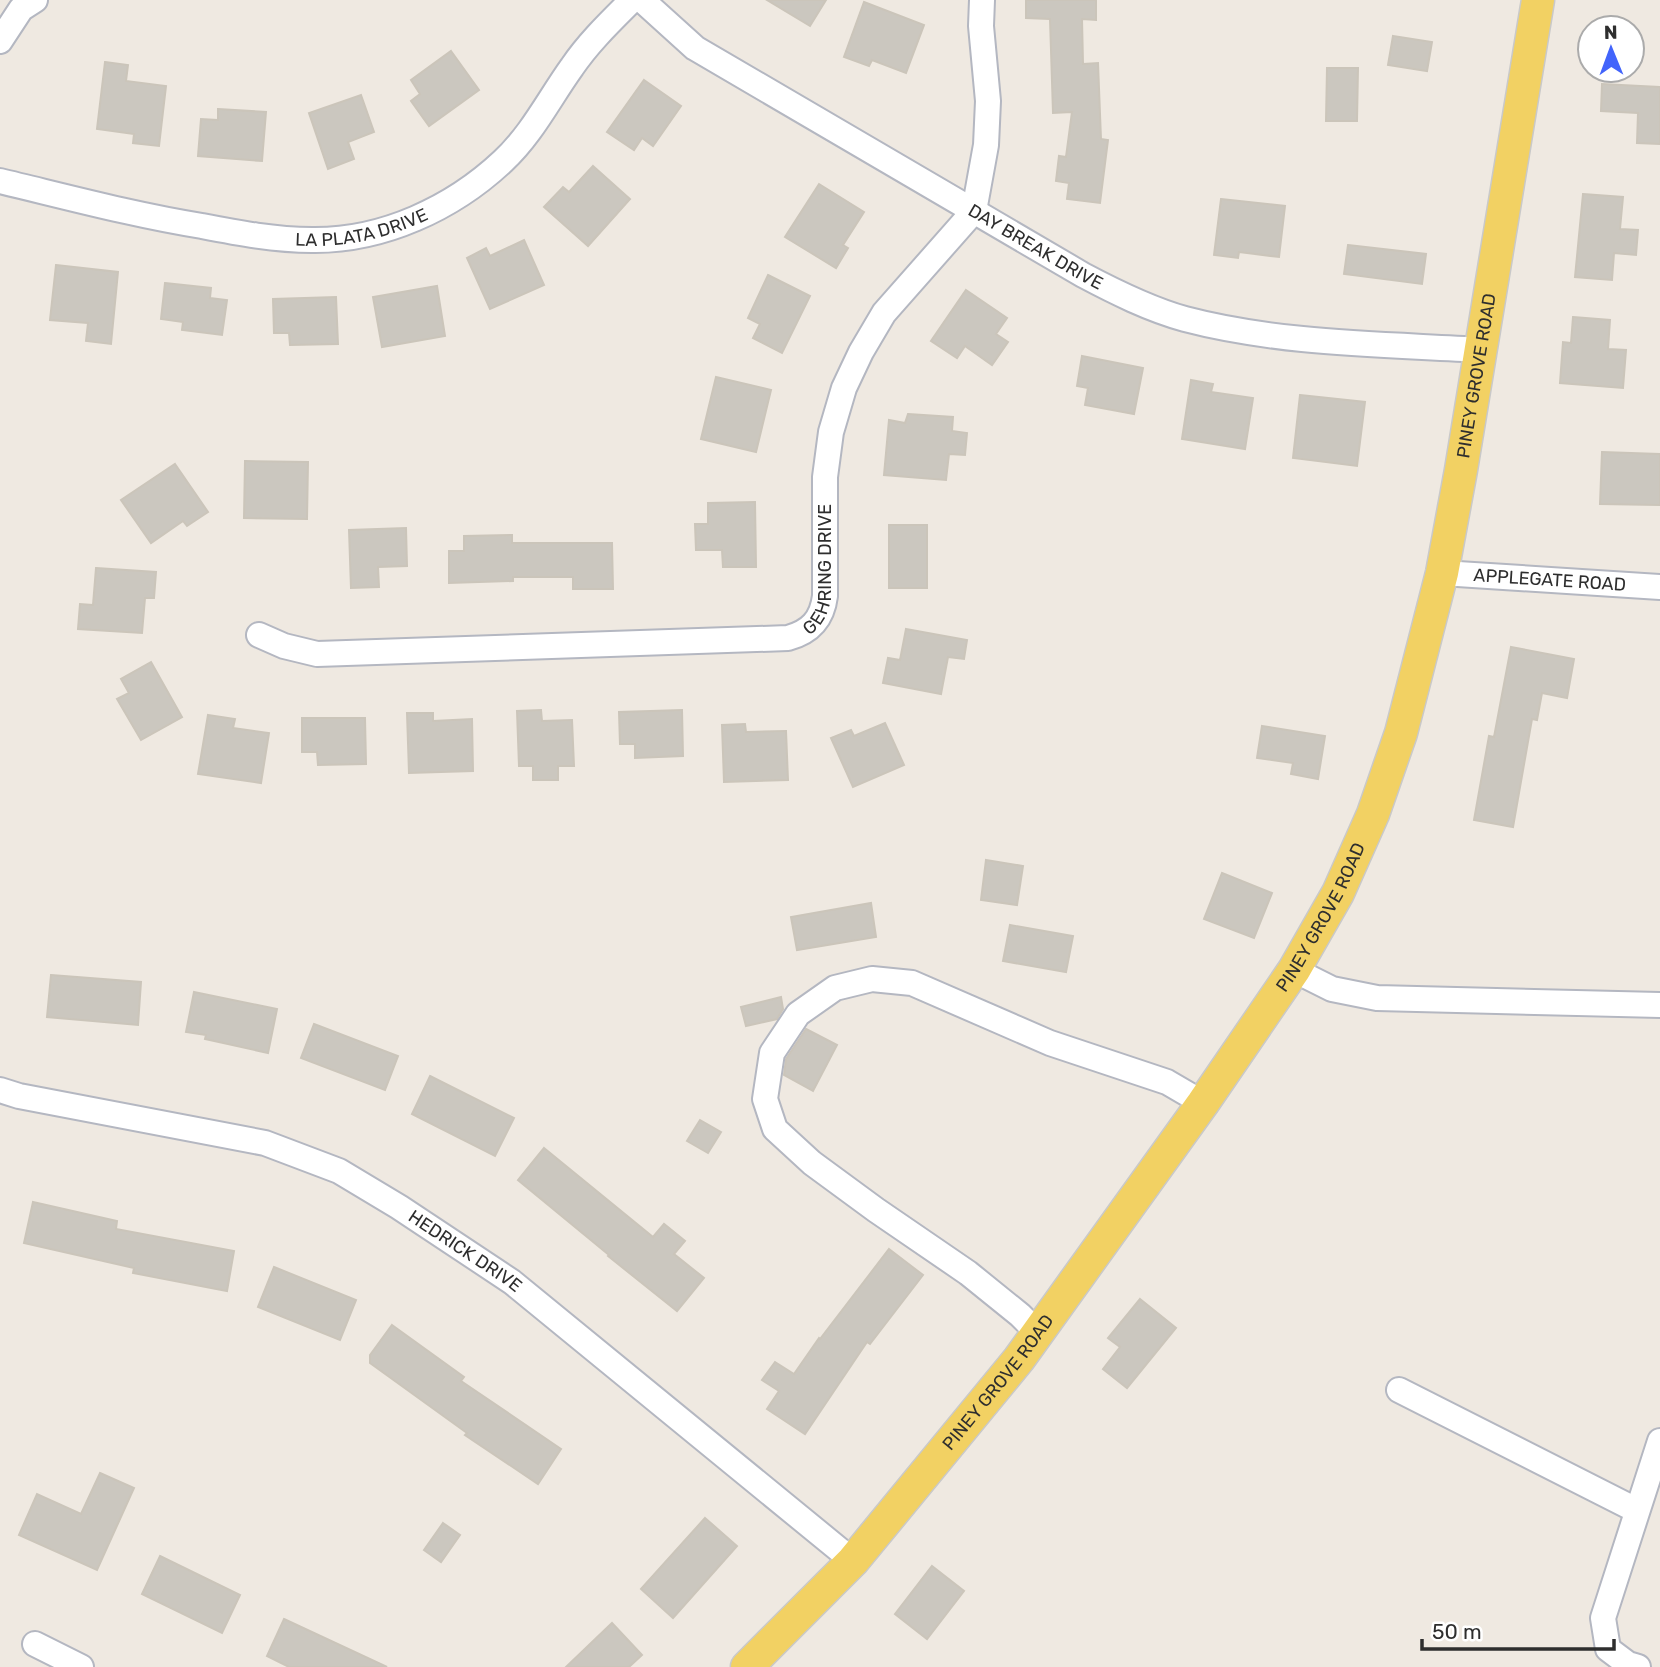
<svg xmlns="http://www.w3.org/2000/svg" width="1660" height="1667" viewBox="0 0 1660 1667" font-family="Rubik,sans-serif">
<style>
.building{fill:#cbc7bf;stroke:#cbc5ba;stroke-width:2}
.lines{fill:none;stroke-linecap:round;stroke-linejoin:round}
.minor-casing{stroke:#b4b7c1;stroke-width:28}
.major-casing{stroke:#c9c9c9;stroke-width:35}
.minor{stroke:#fff;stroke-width:24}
.major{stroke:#f2d163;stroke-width:32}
.labels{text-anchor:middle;stroke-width:5;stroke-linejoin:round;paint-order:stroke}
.street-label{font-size:18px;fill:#2e2e2e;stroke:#fff}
</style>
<rect width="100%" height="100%" fill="#efe9e1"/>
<g class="building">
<path d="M 767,0 L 826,0 L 810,26 Z"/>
<path d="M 1026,0 L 1096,0 L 1096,20 L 1082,19 L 1083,64 L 1098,63 L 1101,139 L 1108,140 L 1100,203 L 1067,199 L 1069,183 L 1056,181 L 1059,156 L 1066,157 L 1072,112 L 1053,113 L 1050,19 L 1026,18 Z"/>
<path d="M 864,2 L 924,25 L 906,73 L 872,60 L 869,66 L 844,57 Z"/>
<path d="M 1393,36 L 1432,42 L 1427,71 L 1388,65 Z"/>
<path d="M 451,51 L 479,90 L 429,126 L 411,101 L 420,94 L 411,80 Z"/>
<path d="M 105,62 L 128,65 L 126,81 L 166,86 L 159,146 L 133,143 L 134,134 L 97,129 Z"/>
<path d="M 1327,68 L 1358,68 L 1357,121 L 1326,121 Z"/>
<path d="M 644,80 L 681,106 L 653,146 L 642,138 L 634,150 L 607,132 Z"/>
<path d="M 1602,84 L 1660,87 L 1660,144 L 1637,143 L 1638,113 L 1601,111 Z"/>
<path d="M 361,95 L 374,132 L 348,142 L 354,159 L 328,169 L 309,113 Z"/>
<path d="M 218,109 L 266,112 L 262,161 L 198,156 L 201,119 L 218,120 Z"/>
<path d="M 593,166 L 630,199 L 588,246 L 544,207 L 563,187 L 569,192 Z"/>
<path d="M 819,184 L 864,212 L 843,245 L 848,248 L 836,268 L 785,237 Z"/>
<path d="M 1583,194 L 1623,197 L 1620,229 L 1638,230 L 1636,255 L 1614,253 L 1612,280 L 1575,277 Z"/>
<path d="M 1221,199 L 1285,206 L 1279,257 L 1239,252 L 1238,258 L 1214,255 Z"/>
<path d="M 524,240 L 544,285 L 490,309 L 467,258 L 486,248 L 490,256 Z"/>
<path d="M 1348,245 L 1426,254 L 1422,284 L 1344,274 Z"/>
<path d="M 56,265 L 118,272 L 111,344 L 86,341 L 88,323 L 50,320 Z"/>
<path d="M 768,275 L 810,296 L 782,353 L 753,338 L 760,324 L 748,318 Z"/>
<path d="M 165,283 L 211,288 L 210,298 L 227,300 L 222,335 L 182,330 L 183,322 L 161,319 Z"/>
<path d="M 437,286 L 445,336 L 382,347 L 373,297 Z"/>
<path d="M 966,290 L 1007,318 L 996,334 L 1008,342 L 992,365 L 965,346 L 957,358 L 931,341 Z"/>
<path d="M 336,297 L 338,344 L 290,345 L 289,333 L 274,333 L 273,299 Z"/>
<path d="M 1573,317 L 1610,320 L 1608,349 L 1626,350 L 1623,388 L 1560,383 L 1563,342 L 1571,343 Z"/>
<path d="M 1082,356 L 1143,368 L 1134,414 L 1085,405 L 1088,388 L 1077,386 Z"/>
<path d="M 716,377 L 771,390 L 756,452 L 701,439 Z"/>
<path d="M 1191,380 L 1213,384 L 1211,392 L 1253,398 L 1245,449 L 1182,439 Z"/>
<path d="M 1300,395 L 1365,402 L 1357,466 L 1293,458 Z"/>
<path d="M 908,414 L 953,417 L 952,431 L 967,433 L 965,455 L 949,454 L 946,480 L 884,475 L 889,420 L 905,423 Z"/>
<path d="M 1602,452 L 1660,454 L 1660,505 L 1600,504 Z"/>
<path d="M 245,461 L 308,462 L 307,519 L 244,518 Z"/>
<path d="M 175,464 L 208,512 L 187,526 L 183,521 L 151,543 L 121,500 Z"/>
<path d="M 755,502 L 756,567 L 723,567 L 722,550 L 696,550 L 695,524 L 708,524 L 708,503 Z"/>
<rect x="889" y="525" width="38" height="63"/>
<path d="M 406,528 L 407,566 L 378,567 L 379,587 L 351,588 L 349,530 Z"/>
<path d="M 512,535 L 512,543 L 612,543 L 613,589 L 573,589 L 573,577 L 513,577 L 513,581 L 449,583 L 449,551 L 464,551 L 464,536 Z"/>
<path d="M 96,568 L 156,572 L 154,598 L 145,598 L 142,633 L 78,629 L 80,604 L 93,605 Z"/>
<path d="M 906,629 L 967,640 L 964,659 L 948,657 L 941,694 L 883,683 L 888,658 L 900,660 Z"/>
<path d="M 1511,647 L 1574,659 L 1567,698 L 1542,693 L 1537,720 L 1532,719 L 1513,827 L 1474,820 L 1489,736 L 1494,737 Z"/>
<path d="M 151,662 L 182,717 L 141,740 L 117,699 L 129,693 L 121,679 Z"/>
<path d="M 541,710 L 542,721 L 572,720 L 574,766 L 558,766 L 558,780 L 533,780 L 533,766 L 519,766 L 517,711 Z"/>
<path d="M 682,710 L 683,756 L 635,758 L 635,744 L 620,744 L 619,712 Z"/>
<path d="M 407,713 L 433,713 L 433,721 L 472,719 L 473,771 L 409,773 Z"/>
<path d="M 208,715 L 235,719 L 233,728 L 269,733 L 261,783 L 198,774 Z"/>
<path d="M 302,718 L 365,718 L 366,764 L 318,765 L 317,752 L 302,752 Z"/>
<path d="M 885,723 L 904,765 L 853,787 L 831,738 L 851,730 L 854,736 Z"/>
<path d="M 745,724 L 746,732 L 786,731 L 788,780 L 724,782 L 722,725 Z"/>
<path d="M 1262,726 L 1325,736 L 1318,779 L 1291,774 L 1293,763 L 1257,758 Z"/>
<path d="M 986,860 L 1023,866 L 1017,905 L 981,900 Z"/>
<path d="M 1222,873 L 1272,893 L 1254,938 L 1204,919 Z"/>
<path d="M 871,903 L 876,937 L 797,950 L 791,917 Z"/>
<path d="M 1010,925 L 1073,936 L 1066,972 L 1003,961 Z"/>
<path d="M 51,975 L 141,982 L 138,1025 L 47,1017 Z"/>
<path d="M 194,992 L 277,1009 L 268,1053 L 205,1039 L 206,1035 L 186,1032 Z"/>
<path d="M 781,997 L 783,1009 L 777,1019 L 746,1026 L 741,1007 Z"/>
<path d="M 314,1024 L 398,1056 L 385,1090 L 301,1058 Z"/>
<path d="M 806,1029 L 837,1045 L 813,1091 L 784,1075 L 786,1059 Z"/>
<path d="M 430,1076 L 514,1118 L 495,1156 L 412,1114 Z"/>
<path d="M 700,1120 L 721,1132 L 708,1153 L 687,1141 Z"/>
<path d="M 544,1148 L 653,1237 L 664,1224 L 685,1241 L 674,1254 L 704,1278 L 677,1311 L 608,1256 L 609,1255 L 518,1180 Z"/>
<path d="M 33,1202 L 117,1221 L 116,1229 L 234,1251 L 227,1291 L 133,1273 L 134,1268 L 24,1243 Z"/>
<path d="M 889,1249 L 923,1275 L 870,1344 L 867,1342 L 805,1434 L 767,1409 L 779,1391 L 762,1380 L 775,1362 L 794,1374 L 819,1338 L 820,1339 Z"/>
<path d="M 274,1267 L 356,1300 L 340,1340 L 258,1307 Z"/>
<path d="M 1140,1299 L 1176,1328 L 1127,1388 L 1103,1369 L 1120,1347 L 1108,1338 Z"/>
<path d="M 392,1325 L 464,1377 L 461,1381 L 561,1449 L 538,1484 L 465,1435 L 467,1433 L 370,1363 L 370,1355 Z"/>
<path d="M 100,1473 L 134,1488 L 97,1570 L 19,1535 L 37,1494 L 81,1514 Z"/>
<path d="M 705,1518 L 737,1546 L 673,1618 L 641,1589 Z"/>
<path d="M 443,1523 L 460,1535 L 441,1562 L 424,1550 Z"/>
<path d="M 160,1556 L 240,1595 L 222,1633 L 142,1594 Z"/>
<path d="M 932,1566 L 964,1591 L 927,1639 L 895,1614 Z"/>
<path d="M 284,1619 L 387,1667 L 289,1667 L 267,1656 Z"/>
<path d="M 612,1623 L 642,1655 L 629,1667 L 566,1667 Z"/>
</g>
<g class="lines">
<g class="minor-casing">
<g id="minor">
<path id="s1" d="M 642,0 L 695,48 L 1083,275 C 1115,292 1149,309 1185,319 C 1280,344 1383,344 1481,350"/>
<path d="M 0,41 L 21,9 L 35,0"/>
<path id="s2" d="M 0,181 C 67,197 134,215 202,226 C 238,233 275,240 312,240 C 383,241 453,208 503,161 C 532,134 549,99 572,67 C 589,42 611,21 632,0"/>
<path id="s3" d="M 1442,573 L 1660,587"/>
<path id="s4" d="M 259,635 L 284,646 L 317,654 L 788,638 C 810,632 822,620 825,596 L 825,477 L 831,432 L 844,388 L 861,352 L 884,313 L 974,211 L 986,145 L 988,101 L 981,26 L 982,0"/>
<path d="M 1294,970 L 1332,989 L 1377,998 L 1660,1005"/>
<path id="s5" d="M 0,1090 L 19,1096 L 265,1143 L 339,1171 L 399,1207 L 512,1282 L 853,1561"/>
<path d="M 1038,1333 L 1020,1315 L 968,1273 L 876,1210 L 812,1163 L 775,1129 L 765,1099 L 772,1053 L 798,1014 L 835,988 L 872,979 L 912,983 L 1050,1043 L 1167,1082 L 1203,1103"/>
<path d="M 1399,1390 L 1636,1510"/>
<path d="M 35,1644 L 81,1667"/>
<path d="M 1638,1667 L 1628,1664 L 1608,1649 L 1603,1618 L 1660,1441"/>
</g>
</g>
<g class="major-casing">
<g id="major">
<path id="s6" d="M 747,1667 L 853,1561 L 1019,1359 L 1203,1103 L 1294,970 L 1338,893 L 1373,814 L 1401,733 L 1442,573 L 1461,470 L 1538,0"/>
</g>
</g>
<use href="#minor" class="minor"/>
<use href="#major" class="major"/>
</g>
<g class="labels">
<g class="street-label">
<text dy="6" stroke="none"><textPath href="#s2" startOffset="369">LA PLATA DRIVE</textPath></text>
<text dy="6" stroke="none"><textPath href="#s1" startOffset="466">DAY BREAK DRIVE</textPath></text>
<text dy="6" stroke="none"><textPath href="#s6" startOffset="1514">PINEY GROVE ROAD</textPath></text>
<text dy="6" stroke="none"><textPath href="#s4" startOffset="618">GEHRING DRIVE</textPath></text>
<text dy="6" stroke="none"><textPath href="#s3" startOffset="108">APPLEGATE ROAD</textPath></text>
<text dy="6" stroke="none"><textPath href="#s6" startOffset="947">PINEY GROVE ROAD</textPath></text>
<text dy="6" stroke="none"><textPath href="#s5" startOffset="499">HEDRICK DRIVE</textPath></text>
<text dy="6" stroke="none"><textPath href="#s6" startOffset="380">PINEY GROVE ROAD</textPath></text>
</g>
</g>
<g transform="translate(1611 49) rotate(359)"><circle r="33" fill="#ffffff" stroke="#ababab" stroke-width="2"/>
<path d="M0-5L12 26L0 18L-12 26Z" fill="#4264fb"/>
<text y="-10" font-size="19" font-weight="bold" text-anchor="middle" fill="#2e2e2e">N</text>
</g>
<path d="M1422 1639v10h192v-10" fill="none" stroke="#2e2e2e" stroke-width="3.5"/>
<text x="1432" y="1639" font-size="21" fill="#2e2e2e" stroke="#ffffff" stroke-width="5" paint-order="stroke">50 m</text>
</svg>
